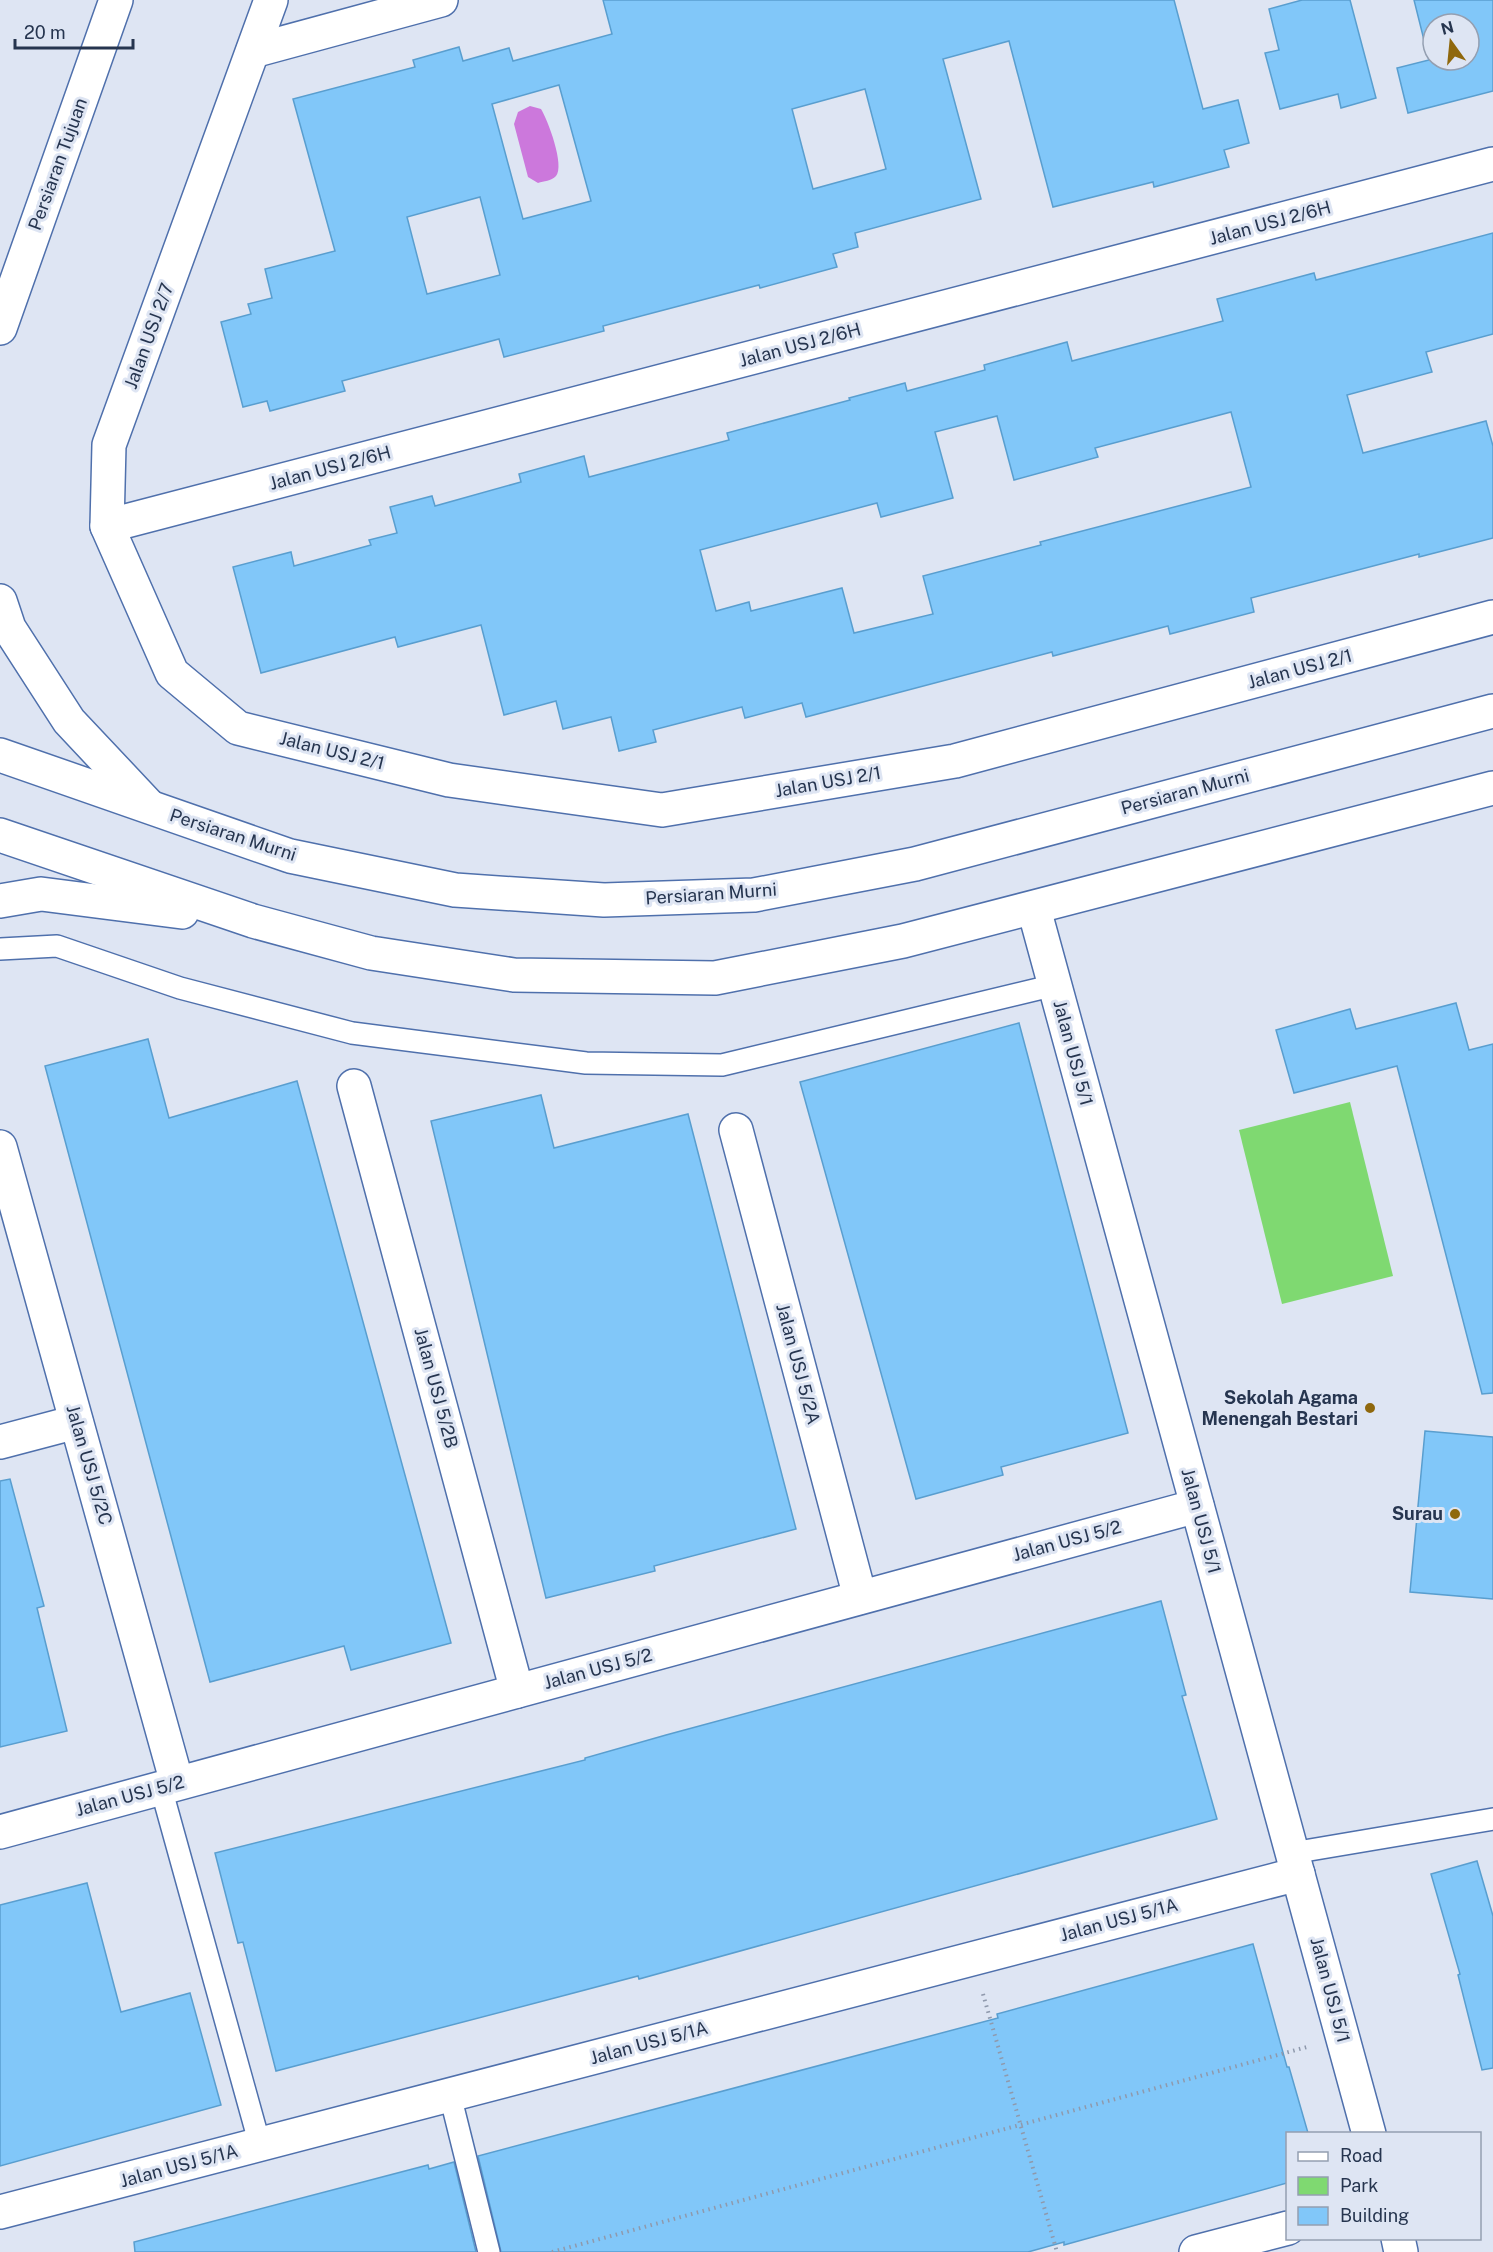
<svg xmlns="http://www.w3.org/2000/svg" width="1493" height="2252" viewBox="0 0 1493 2252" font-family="'Public Sans',sans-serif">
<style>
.green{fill:#7fd971}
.water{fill:#cc78dc}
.building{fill:#81c7f9;stroke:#599ecf;stroke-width:1.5;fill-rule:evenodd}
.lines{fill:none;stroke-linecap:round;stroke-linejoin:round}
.service-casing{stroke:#4f70ac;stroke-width:24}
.minor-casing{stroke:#4f70ac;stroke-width:36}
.secondary-casing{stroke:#4f70ac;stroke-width:36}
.path{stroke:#8f99ac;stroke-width:4;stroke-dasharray:1.5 4.5;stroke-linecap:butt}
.service{stroke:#fff;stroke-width:21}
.minor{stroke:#fff;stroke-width:33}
.secondary{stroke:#fff;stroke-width:33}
.poi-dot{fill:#8f680d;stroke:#dee5f3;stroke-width:2}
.labels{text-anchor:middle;stroke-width:6;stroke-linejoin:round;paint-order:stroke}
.street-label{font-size:18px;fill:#26354f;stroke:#dee5f3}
.poi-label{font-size:18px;font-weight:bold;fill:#26354f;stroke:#dee5f3;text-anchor:end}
</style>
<rect width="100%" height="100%" fill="#dee5f3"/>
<path class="green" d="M 1350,1102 L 1393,1276 L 1282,1304 L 1239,1130 Z"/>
<path class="water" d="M 530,106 L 541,109 C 548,120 565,166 556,176 C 551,181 544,181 538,183 L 528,177 L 514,124 L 518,112 Z"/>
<g class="building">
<path d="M 603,0 L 1174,0 L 1203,109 L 1238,100 L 1249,143 L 1224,150 L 1229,167 L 1154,187 L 1153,182 L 1053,207 L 1009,41 L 943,59 L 981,199 L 855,233 L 858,247 L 833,254 L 837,267 L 760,288 L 759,285 L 603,326 L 604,331 L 504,357 L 499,339 L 342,381 L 345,391 L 270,411 L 267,401 L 243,407 L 221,322 L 251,314 L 248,304 L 272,298 L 265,269 L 335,251 L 293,99 L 415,67 L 413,60 L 459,47 L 463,61 L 509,48 L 513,61 L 612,34 ZM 559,85 L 591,201 L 523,219 L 492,104 ZM 865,89 L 886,169 L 813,189 L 792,109 ZM 480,197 L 500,275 L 427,294 L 407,217 Z"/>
<path d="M 1302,0 L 1350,0 L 1376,98 L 1341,108 L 1338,94 L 1280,109 L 1265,53 L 1279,50 L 1269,9 Z"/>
<path d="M 1414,0 L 1493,0 L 1493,91 L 1408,113 L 1397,68 L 1429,60 ZM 1433,24 L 1469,24 L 1469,60 L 1433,60 Z"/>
<path d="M 1493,233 L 1493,334 L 1426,352 L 1432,372 L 1347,395 L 1363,453 L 1486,421 L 1493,446 L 1493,538 L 1419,557 L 1419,554 L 1251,598 L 1254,612 L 1170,634 L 1168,626 L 1053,656 L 1052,652 L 806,717 L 802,703 L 745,718 L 742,707 L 653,730 L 656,742 L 619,751 L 611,717 L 563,729 L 556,701 L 504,715 L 481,625 L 398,647 L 395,637 L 261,673 L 233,567 L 291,552 L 294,566 L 371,545 L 369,540 L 397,533 L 390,507 L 432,496 L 435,506 L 521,482 L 519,474 L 584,456 L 589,477 L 729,440 L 727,433 L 850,400 L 849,398 L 905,383 L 907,391 L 985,370 L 984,365 L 1067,342 L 1072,361 L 1223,321 L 1217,299 L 1314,273 L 1316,280 ZM 1231,412 L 1251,487 L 1040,542 L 1041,545 L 923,576 L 933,614 L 854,633 L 842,588 L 751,611 L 749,602 L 716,611 L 700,550 L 877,503 L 881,517 L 953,498 L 935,432 L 997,416 L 1014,480 L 1098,457 L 1095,448 Z"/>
<path d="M 1456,1003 L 1469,1050 L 1493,1044 L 1493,1393 L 1482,1394 L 1397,1066 L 1294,1093 L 1276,1030 L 1350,1009 L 1356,1029 Z"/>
<path d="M 1019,1023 L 1128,1433 L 1001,1467 L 1003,1475 L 916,1499 L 800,1082 Z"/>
<path d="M 148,1039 L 169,1118 L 297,1081 L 451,1643 L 351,1670 L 344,1646 L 210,1682 L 45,1066 Z"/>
<path d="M 541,1095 L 554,1148 L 688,1114 L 796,1529 L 654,1566 L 655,1571 L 546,1598 L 431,1121 Z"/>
<path d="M 1425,1431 L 1493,1437 L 1493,1599 L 1410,1592 Z"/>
<path d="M 10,1479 L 44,1606 L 37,1608 L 67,1731 L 0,1747 L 0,1481 Z"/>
<path d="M 1161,1601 L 1186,1695 L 1182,1696 L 1217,1819 L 639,1979 L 638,1976 L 566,1995 L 276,2071 L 243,1942 L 238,1943 L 215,1853 L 585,1760 L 585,1758 L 666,1735 Z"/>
<path d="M 1477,1861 L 1493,1916 L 1493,2068 L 1482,2070 L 1458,1975 L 1460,1974 L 1431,1874 Z"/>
<path d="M 87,1883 L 121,2012 L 190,1993 L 221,2105 L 0,2166 L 0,1905 Z"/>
<path d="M 1253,1944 L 1287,2067 L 1289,2067 L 1308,2133 L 1287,2133 L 1287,2183 L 1064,2245 L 1064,2242 L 1028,2252 L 501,2252 L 478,2156 L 998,2018 L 997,2014 Z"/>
<path d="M 454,2162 L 476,2252 L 135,2252 L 134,2242 L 428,2165 L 429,2169 Z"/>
</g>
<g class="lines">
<g class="service-casing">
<g id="service">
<path d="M 0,949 L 57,946 L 180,988 L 352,1033 L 586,1063 L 722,1065 L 1055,985"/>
<path d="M 161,1788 L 260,2145"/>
<path d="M 1292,1853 L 1493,1819"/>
<path d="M 450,2095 L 489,2252"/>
</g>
</g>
<g class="minor-casing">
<g id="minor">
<path d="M 271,0 L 109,445 L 107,526 L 172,673 L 238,728 L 449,780 L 662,810 L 955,761 L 1493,617"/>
<path d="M 253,51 L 441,0"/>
<path d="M 107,526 L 1493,164"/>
<path d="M 1034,909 L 1369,2134"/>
<path d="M 354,1086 L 517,1691"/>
<path d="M 736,1130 L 860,1597"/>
<path d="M 0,1147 L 177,1783"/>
<path d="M 0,1442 L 76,1422"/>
<path d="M 0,1832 L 1197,1506"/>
<path d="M 0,2212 L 1298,1874"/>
<path d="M 1398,2238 L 1401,2252"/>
<path d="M 1196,2252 L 1288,2228"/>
</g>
</g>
<g class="secondary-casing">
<g id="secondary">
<path d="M 0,328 L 116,0"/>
<path d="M 0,601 L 9,628 L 69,721 L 149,806"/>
<path d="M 0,755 L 290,856 L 455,890 L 604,900 L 754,895 L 915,864 L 1493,711"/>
<path d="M 0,835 L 253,921 L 371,953 L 514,975 L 715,978 L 903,941 L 1493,788"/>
<path d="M 0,901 L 41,894 L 182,912"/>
</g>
</g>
<g class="path">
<path d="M 983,1994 L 1057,2252"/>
<path d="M 552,2252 L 1307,2047"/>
</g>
<use href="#service" class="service"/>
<use href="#minor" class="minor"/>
<use href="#secondary" class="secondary"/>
</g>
<g class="poi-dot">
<circle cx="1370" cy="1408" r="6"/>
<circle cx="1455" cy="1514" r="6"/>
</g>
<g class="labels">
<g class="street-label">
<text transform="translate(58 164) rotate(-70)" y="6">Persiaran Tujuan</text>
<text transform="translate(1270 223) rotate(-15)" y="6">Jalan USJ 2/6H</text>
<text transform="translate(149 336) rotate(-70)" y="6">Jalan USJ 2/7</text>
<text transform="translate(800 345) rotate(-15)" y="6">Jalan USJ 2/6H</text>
<text transform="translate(330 468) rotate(-15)" y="6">Jalan USJ 2/6H</text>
<text transform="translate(1300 669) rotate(-15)" y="6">Jalan USJ 2/1</text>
<text transform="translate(332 751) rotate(14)" y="6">Jalan USJ 2/1</text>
<text transform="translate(828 782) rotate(-10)" y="6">Jalan USJ 2/1</text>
<text transform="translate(1185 792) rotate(-15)" y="6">Persiaran Murni</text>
<text transform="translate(233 835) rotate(18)" y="6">Persiaran Murni</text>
<text transform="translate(711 894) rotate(-4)" y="6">Persiaran Murni</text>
<text transform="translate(1073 1053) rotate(75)" y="6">Jalan USJ 5/1</text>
<text transform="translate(798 1364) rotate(75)" y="6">Jalan USJ 5/2A</text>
<text transform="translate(436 1388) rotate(75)" y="6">Jalan USJ 5/2B</text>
<text transform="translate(89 1465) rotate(74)" y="6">Jalan USJ 5/2C</text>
<text transform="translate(1201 1521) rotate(75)" y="6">Jalan USJ 5/1</text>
<text transform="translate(1067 1541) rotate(-15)" y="6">Jalan USJ 5/2</text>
<text transform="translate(598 1669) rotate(-15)" y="6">Jalan USJ 5/2</text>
<text transform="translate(130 1796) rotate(-15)" y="6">Jalan USJ 5/2</text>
<text transform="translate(1119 1920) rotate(-15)" y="6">Jalan USJ 5/1A</text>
<text transform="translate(1330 1990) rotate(75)" y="6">Jalan USJ 5/1</text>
<text transform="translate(649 2043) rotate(-15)" y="6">Jalan USJ 5/1A</text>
<text transform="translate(179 2166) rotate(-15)" y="6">Jalan USJ 5/1A</text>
</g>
<g class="poi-label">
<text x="1358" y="1404">Sekolah Agama<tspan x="1358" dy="21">Menengah Bestari</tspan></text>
<text x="1443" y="1520">Surau</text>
</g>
</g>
<rect x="1286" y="2132" width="195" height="108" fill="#dee5f3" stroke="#949fb1" stroke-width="1.5"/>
<rect x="1298" y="2152" width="30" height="9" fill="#ffffff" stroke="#949fb1" stroke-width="1.5"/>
<text x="1340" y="2162" font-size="18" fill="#26354f">Road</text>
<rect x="1298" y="2177" width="30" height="18" fill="#7fd971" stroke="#949fb1" stroke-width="1.5"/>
<text x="1340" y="2192" font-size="18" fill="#26354f">Park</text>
<rect x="1298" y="2207" width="30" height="18" fill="#81c7f9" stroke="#949fb1" stroke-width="1.5"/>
<text x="1340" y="2222" font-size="18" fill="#26354f">Building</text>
<g transform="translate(1451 42) rotate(345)"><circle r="28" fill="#dee5f3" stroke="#949fb1" stroke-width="1.5"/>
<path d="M0-4.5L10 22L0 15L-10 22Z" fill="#8f680d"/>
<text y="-9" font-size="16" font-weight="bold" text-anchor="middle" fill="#26354f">N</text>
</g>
<path d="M15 39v9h118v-9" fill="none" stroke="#26354f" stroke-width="3"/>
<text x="24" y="39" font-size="18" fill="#26354f" stroke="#dee5f3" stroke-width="4.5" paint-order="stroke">20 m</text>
</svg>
